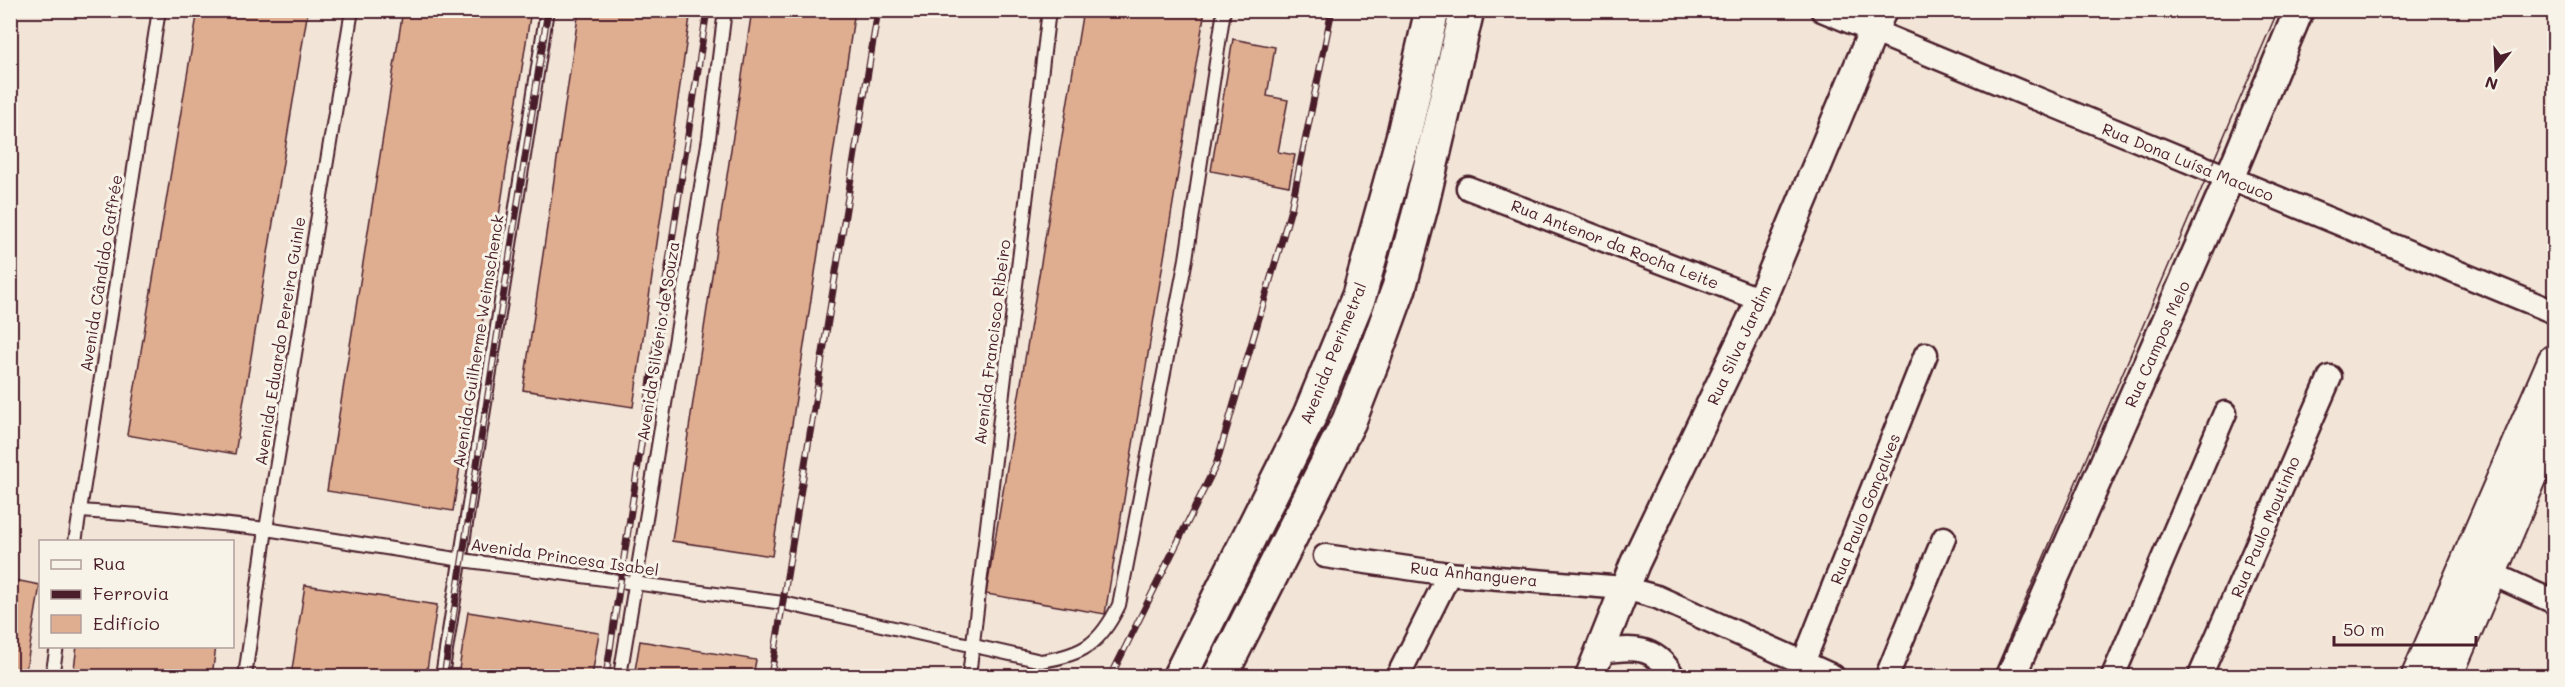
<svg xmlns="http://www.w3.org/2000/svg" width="2565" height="687" viewBox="0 0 2565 687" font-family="Mali,sans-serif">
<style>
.building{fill:#dfae91;stroke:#4a1f2b;stroke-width:1.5}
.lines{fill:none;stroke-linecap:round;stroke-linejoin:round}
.service-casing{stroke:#4a1f2b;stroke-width:16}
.minor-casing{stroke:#4a1f2b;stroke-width:27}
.tertiary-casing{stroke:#4a1f2b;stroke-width:33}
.secondary-casing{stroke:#4a1f2b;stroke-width:36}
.primary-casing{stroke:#4a1f2b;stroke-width:38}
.service{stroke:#f7f3e8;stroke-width:12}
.minor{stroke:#f7f3e8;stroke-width:22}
.tertiary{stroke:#f7f3e8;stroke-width:28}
.secondary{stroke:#f7f3e8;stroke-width:32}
.primary{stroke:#f7f3e8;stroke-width:33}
.tram{stroke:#4a1f2b;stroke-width:1.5}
.rail-casing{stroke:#4a1f2b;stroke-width:7}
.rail{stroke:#f7f3e8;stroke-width:4.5;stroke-dasharray:14;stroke-linecap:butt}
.labels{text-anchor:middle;stroke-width:6;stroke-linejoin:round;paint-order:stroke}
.street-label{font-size:16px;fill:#4a1f2b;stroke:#f7f3e8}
</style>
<rect width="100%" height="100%" fill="#f2e5d7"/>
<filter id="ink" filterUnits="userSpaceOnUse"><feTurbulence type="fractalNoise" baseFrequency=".0167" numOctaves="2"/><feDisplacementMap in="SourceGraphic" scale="12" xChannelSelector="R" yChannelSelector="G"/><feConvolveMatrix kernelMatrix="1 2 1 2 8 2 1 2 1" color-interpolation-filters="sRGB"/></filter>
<g filter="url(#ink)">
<g class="building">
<path d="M 198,10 L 308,10 L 235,454 L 127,435 Z"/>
<path d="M 403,10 L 531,10 L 453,511 L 327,491 Z"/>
<path d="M 579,10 L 691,10 L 633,407 L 523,390 Z"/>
<path d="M 752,10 L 855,10 L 772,556 L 672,541 Z"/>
<path d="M 1083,10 L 1205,10 L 1105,614 L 986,594 Z"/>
<path d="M 1233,39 L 1275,47 L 1267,96 L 1288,100 L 1278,152 L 1295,155 L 1289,186 L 1211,171 Z"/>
<path d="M 10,579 L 40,585 L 25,676 L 10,676 Z"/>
<path d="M 305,585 L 437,605 L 426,676 L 291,676 Z"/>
<path d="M 468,612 L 599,633 L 592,676 L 458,676 Z"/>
<path d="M 640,641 L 756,660 L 753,676 L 634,676 Z"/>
<path d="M 77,646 L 216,646 L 212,676 L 73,676 Z"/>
</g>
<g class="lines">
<g class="service-casing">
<g id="service">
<path d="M 80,511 L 140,515 L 266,529 L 462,560 L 783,603 L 1041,661 C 1083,655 1100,644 1119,605 L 1186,259 L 1224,10"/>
<path d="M 75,542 L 159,10"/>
<path d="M 52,676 L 57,646"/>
<path d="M 245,676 L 266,529 L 352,10"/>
<path d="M 442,676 L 547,10"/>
<path d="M 620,676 L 709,138 L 725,10"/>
<path d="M 969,676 L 1049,10"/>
</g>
</g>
<g class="minor-casing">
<g id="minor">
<path d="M 1822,10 L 2554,312"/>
<path d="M 1468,188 L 1761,300"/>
<path d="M 1325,556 L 1449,574 L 1624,588 L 1657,597 L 1833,676"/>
<path d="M 2477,567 L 2554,602"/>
<path d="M 1601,652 C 1632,647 1655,645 1673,676"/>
<path d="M 1803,663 L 1926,354"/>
<path d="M 1398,676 L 1449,574"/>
<path d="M 1887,676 L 1944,538"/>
<path d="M 2113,676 L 2225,413"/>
<path d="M 2200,676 L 2330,377"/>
</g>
</g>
<g class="tertiary-casing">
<g id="tertiary">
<path d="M 1590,676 L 1635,563 L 1761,300 L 1882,10"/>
<path d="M 2011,676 L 2229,179 L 2299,10"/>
</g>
</g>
<g class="secondary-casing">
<g id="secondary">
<path d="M 2418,676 L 2554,361"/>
<path d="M 2446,676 L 2554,422"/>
</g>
</g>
<g class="primary-casing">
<g id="primary">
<path d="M 1180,676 L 1310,415 L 1359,296 L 1404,134 L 1432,10"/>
<path d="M 1220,676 L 1349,421 L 1375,354 L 1399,288 L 1421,207 L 1467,10"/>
</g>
</g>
<use href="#service" class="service"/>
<use href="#minor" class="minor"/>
<use href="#tertiary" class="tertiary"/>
<use href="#secondary" class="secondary"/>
<use href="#primary" class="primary"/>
<path class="tram" d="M 1993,676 L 2278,10"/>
<g class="rail-casing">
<g id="rail">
<path d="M 444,676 L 548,10"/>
<path d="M 606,676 L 707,10"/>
<path d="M 771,676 L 878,10"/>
<path d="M 1111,676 L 1216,465 L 1291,209 L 1332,10"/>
</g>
</g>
<use href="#rail" class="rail"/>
</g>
</g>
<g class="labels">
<g class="street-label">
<text transform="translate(2188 162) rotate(22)" y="6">Rua Dona Luísa Macuco</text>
<text transform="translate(1615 244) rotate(21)" y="6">Rua Antenor da Rocha Leite</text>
<text transform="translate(101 273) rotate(-81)" y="6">Avenida Cândido Gaffrée</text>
<text transform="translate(280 341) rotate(-81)" y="6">Avenida Eduardo Pereira Guinle</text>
<text transform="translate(478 341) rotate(-81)" y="6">Avenida Guilherme Weimschenck</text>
<text transform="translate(658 341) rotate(-81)" y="6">Avenida Silvério de Souza</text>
<text transform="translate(992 342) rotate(-83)" y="6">Avenida Francisco Ribeiro</text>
<text transform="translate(2157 344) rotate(-66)" y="6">Rua Campos Melo</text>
<text transform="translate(1739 345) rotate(-65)" y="6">Rua Silva Jardim</text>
<text transform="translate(1333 353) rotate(-68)" y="6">Avenida Perimetral</text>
<text transform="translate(1865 509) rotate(-68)" y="6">Rua Paulo Gonçalves</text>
<text transform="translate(2265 527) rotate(-67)" y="6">Rua Paulo Moutinho</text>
<text transform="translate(565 557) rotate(8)" y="6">Avenida Princesa Isabel</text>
<text transform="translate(1474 574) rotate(6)" y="6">Rua Anhanguera</text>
</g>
</g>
<rect width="2565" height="687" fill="none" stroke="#f7f3e8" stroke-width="36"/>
<rect x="18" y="18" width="2529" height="651" fill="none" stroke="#4a1f2b" stroke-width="2" filter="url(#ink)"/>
<rect x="39" y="540" width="195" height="108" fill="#f7f3e8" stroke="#b29e9c" stroke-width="1.5"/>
<rect x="51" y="560" width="30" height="9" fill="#f7f3e8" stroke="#b29e9c" stroke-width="1.5"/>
<text x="93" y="570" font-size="18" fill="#4a1f2b">Rua</text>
<rect x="51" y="590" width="30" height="9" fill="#4a1f2b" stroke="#b29e9c" stroke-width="1.5"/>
<text x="93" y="600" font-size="18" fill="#4a1f2b">Ferrovia</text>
<rect x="51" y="615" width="30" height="18" fill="#dfae91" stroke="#b29e9c" stroke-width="1.5"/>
<text x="93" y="630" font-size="18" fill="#4a1f2b">Edifício</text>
<g transform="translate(2496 69) rotate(198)" stroke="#f7f3e8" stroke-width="4.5" paint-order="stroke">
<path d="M0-4.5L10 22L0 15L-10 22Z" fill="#4a1f2b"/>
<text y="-9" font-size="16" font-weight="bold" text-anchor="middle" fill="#4a1f2b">N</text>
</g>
<path d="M2334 636v9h142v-9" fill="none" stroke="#4a1f2b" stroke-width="3"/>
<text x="2343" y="636" font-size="18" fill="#4a1f2b" stroke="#f7f3e8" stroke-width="4.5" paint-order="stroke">50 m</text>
</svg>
